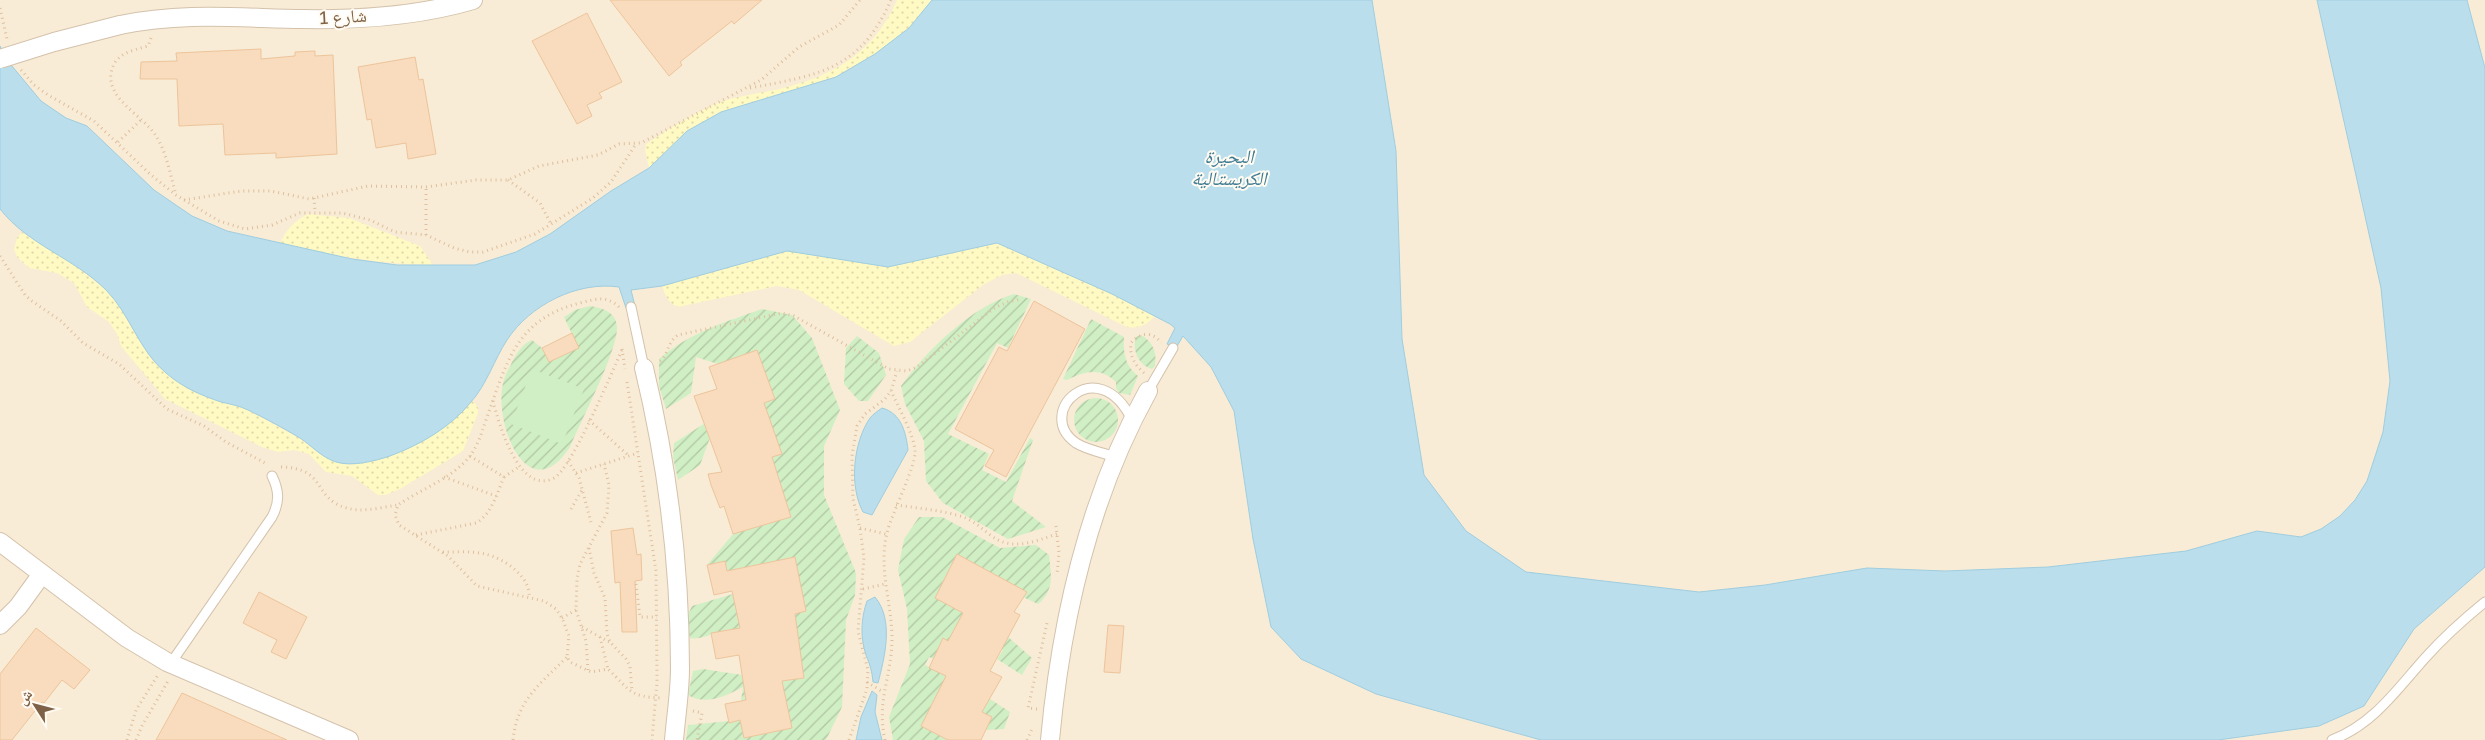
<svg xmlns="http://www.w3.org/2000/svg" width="2485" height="740" viewBox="0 0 2485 740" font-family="'Golos Text','Noto Naskh Arabic',sans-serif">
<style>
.residential{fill:#f8ecd6}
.sand{fill:url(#sand-dots)}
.garden{fill:url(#garden-furrows)}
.pitch{fill:#d1efc5}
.water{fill:#badeec;stroke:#9fcddf}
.building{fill:#f8dcbd;stroke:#edc49b}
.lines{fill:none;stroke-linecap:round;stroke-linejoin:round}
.service-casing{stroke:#d4c2ac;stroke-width:11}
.minor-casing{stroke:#d4c2ac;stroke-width:20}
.path{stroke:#debf9f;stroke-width:3;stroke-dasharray:1 4;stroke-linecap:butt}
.service{stroke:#fff;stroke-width:9}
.minor{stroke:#fff;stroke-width:18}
.minor-bridge-casing{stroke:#d4c2ac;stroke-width:20;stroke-linecap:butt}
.minor-bridge{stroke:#fff;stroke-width:18}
.labels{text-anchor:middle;stroke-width:4;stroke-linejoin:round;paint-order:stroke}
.street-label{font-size:18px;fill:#7e6248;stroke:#fffbf2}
.water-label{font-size:19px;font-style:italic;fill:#3e7b94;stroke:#fffbf2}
</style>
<defs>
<pattern id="sand-dots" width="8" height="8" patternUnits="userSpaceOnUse" patternTransform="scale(1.25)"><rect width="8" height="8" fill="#fff9c3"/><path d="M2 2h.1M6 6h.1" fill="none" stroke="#ded8a9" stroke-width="1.8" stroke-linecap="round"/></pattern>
<pattern id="garden-furrows" width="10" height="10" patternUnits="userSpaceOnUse" patternTransform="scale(1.25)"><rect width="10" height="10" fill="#d1efc5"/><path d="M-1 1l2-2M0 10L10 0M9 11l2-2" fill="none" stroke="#afc5a2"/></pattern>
</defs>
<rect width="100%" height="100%" fill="#fff9e9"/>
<rect class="residential" x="0" y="0" width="2485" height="740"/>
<g class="sand">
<path d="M 897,0 L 932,0 L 909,28 L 875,54 L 835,77 L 721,112 L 687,131 L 649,168 L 645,150 L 646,144 C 669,129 700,109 726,100 C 737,97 748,95 759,93 C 822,82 871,60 897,0 Z"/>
<path d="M 308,214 L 349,218 L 420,246 L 433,265 C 381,264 331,256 280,243 C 287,229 294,221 308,214 Z"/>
<path d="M 22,232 L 72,262 L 107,291 L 120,308 L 141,343 L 221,401 L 246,409 L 301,439 L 320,454 L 337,462 L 356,463 L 404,451 L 445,426 L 459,415 L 473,400 L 478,408 L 478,413 L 463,451 L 400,489 L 386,495 L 378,495 L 352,476 L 326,472 L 309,454 L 294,450 L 278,452 L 262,447 L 165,399 L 121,346 L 117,334 L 109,322 L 87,307 L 74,283 L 57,273 L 29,268 L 17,257 L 14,249 L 17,238 Z"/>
<path d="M 997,243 L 1112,294 L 1155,316 C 1146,325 1140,329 1127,327 L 1016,273 L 1002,275 L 983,285 L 910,342 L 894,346 L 799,290 L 777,286 L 678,307 C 668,303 666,296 662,286 L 787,251 L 816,254 L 944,255 Z"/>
</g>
<g class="garden">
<path d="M 1014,294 L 1031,299 L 1008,348 L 997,343 L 948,434 L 989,454 L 982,470 L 1006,482 L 1030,438 L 1033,440 L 1012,501 L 1046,527 L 1008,539 L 943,503 L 926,481 L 924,441 L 905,404 L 901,386 C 927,350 971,307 1014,294 Z"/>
<path d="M 590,306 C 602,308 617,312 617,328 C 617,352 581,421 570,447 C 528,512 491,420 504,380 C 505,374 510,368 512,362 C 517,353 522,344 532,340 L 542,348 L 549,362 L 578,347 L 564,317 L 575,310 Z"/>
<path d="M 762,309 L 792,315 L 812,338 L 840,410 L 824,446 L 824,495 L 856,573 L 855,595 L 846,620 L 842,707 L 826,740 L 686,740 L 688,725 L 740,720 L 744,738 L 791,728 L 784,691 L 741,701 L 743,687 C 726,696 706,706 688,695 L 693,671 L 703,669 L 742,675 L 744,687 L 804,678 L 798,639 C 778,636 756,630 735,629 C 719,628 704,641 690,638 L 686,619 L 692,606 L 733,594 L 745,624 L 806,611 L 795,557 L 738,569 L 731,584 L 725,561 L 707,565 L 733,534 L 790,517 L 775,466 L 731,480 L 710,438 L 700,465 L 678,480 L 673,457 L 674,443 L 724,411 L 727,417 L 775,399 L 757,350 L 718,364 L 696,357 L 691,393 L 666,409 L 659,386 L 659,359 C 689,333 725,322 762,309 Z"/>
<path d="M 1091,319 L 1124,337 C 1123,353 1125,366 1138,376 L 1130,395 L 1119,393 L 1116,388 L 1116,382 C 1101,367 1085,371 1067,380 L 1063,379 Z"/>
<path d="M 1141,335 C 1153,342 1157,352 1155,366 L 1152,369 C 1138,365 1132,350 1136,337 Z"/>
<path d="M 857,336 L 879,353 L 886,375 L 868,401 L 859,401 L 844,384 L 846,348 Z"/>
<circle cx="1096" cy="420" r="22"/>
<path d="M 919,517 L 942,517 L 1000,548 L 1036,545 L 1049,555 C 1051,574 1055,590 1038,604 L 1023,597 L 1026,592 L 957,554 L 935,598 L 1008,637 L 1032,658 L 1022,675 L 997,659 L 1003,650 L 956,626 L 948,641 L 934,659 L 929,657 L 925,665 L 990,699 L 1010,712 L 1004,729 L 986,730 L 992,717 L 939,691 L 921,726 L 948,740 L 893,740 L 889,717 L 910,664 L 907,609 L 898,570 L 904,539 Z"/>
</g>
<path class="pitch" d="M 532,369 L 584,389 L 562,444 L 511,424 Z"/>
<g class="water">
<path d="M 932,0 L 1372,0 L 1396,151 L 1402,339 L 1424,475 L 1466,531 L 1526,572 L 1699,592 L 1765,585 L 1867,568 L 1945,571 L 2048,567 L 2186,551 L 2257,531 L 2301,537 L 2321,529 L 2340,516 L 2355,500 L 2367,481 L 2383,432 L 2390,381 L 2381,288 L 2317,0 L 2467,0 L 2485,68 L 2485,567 L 2414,629 L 2364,706 L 2319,726 L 2218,740 L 1541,740 L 1376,694 L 1301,659 L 1271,627 L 1253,539 L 1234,411 L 1211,367 L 1183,336 L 1176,348 L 1167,344 L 1175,328 L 1170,324 L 1112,294 L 997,243 L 888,267 L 787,251 L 662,286 L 631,290 L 635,306 L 626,308 L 619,287 C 577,281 530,305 507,340 C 494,360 487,384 471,402 C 451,427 420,445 390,456 C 375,461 352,467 336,462 C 321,457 312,446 300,438 C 283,428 265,418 248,410 C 240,406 230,404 221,402 C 200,395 182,387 166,373 C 139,351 130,314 106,290 C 74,258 28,245 0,209 L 0,46 L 7,60 L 41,101 L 66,118 L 87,126 L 154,190 L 192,216 L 227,231 L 352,259 L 397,265 L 475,265 L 516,252 L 550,234 L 611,191 L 649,168 L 687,131 L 721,112 L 836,77 L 875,54 L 909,28 Z"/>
<path d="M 882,408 C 901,413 906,432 908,450 L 872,515 L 863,512 C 849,486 853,443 870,418 C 873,414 878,411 882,408 Z"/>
<path d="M 875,597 C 894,620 885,656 878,683 L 873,682 C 872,671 870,665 866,655 C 860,637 861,618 867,601 Z"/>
<path d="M 872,691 L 877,695 L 875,712 L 882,740 L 856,740 L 861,717 Z"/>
</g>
<g class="building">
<path d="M 610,0 L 762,0 L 734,24 L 732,21 L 680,62 L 682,65 L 669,76 Z"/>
<path d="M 587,13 L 622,82 L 599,93 L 602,98 L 587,105 L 592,116 L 577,124 L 532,41 Z"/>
<path d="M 261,49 L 261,59 L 295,56 L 295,52 L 315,51 L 315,56 L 333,55 L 337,154 L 276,158 L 276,153 L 225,155 L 223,124 L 179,126 L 177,79 L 140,79 L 141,62 L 177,61 L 176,53 Z"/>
<path d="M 415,57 L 419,80 L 423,79 L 436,154 L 408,159 L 406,143 L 376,148 L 371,119 L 367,120 L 358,67 Z"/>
<path d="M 1034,301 L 1085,329 L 1006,477 L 985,466 L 994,450 L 955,429 L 999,347 L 1007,351 Z"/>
<path d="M 572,333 L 579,348 L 549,362 L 542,348 Z"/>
<path d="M 757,350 L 775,399 L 764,403 L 782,454 L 772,457 L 791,517 L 733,534 L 724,506 L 720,508 L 711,485 L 708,474 L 722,472 L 694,396 L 717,389 L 709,367 Z"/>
<path d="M 633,528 L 637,555 L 641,554 L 642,580 L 635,581 L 637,632 L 622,632 L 620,582 L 615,583 L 611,531 Z"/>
<path d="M 957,554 L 1027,592 L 1014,612 L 1020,615 L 990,671 L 1002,677 L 982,712 L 992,717 L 981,740 L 948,740 L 921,726 L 946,676 L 929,668 L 943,638 L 948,641 L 963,613 L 935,598 Z"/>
<path d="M 795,557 L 806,611 L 795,614 L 804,678 L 782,681 L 792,728 L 744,738 L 740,720 L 729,723 L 725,704 L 746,700 L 739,655 L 716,659 L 711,633 L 740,628 L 732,591 L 714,595 L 707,565 L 725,561 L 727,571 Z"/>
<path d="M 259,592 L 307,617 L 286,659 L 271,652 L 277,640 L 243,623 Z"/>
<path d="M 1108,625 L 1124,626 L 1120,673 L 1104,672 Z"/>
<path d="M 36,628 L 90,670 L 74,689 L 62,680 L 44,703 L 42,702 L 12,740 L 0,740 L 0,674 Z"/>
<path d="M 182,693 L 287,740 L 156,740 Z"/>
</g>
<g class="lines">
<g class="service-casing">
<g id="service">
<path d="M 631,307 L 644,368"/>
<path d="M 1148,391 L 1173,348"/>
<path d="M 1116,457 C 1104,453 1087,450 1076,443 C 1033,413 1098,350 1132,420"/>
<path d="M 171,663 L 272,517 C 280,502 279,490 272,476"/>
<path d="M 2332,740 C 2374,724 2397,689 2426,657 C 2444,637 2464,619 2485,602"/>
</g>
</g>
<g class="minor-casing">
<g id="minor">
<path d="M 120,25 C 183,12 239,18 303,19 C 358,20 419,16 473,0"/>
<path d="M 644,368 C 668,467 680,565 680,668 C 680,692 676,716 674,740"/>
<path d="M 0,542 L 127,638 L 167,662 L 349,740"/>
<path d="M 0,625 L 18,607 L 42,574"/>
<path d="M 1050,740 C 1061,620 1089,497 1148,391"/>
</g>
</g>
<g class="path">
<path d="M 0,8 L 7,39"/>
<path d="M 151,38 L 148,46 C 131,51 115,53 111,73 C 107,100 144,116 156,136 C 167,153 170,175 176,194"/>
<path d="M 21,70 L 34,85 L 48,95 L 94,121 L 151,175 L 176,195 L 219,221 L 245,229 L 272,225 L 300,213 L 342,213 L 370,220 L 395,232 L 426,235 L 454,248 L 469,252 L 483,252 L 535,234 L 593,198 L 611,182 L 636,144"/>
<path d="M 750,88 C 819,75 860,70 891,0"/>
<path d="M 118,142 L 142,119"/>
<path d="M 508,180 L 540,203 L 551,224"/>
<path d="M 314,198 L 315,211"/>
<path d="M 184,200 L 241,191 L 271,191 L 309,199 L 368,186 L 426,187 L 476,180 L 508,180 L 539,166 L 598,155 L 619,144 L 641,143 L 761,80 L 799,47 L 839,25 L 860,0"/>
<path d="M 426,235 L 426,187"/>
<path d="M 0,256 L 25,295 L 32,301 L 61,321 L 83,343 L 119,364 L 167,409 L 204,426 L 226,442 L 267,464"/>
<path d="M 619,307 C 607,295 595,299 580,303 C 516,319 507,362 487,417 C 482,431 479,444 470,456 C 453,478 421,489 398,505 L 395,515 L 399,525 L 448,556 L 477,586 L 544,601 L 556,609 L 562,618 L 569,636 L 567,657 L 570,662 L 591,672 L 608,669 C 630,690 629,697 662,698"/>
<path d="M 622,349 L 625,369"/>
<path d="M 660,361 C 669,354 667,342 678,335 L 782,313 L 794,316 L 889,369 L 907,371 L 917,367 L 996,307 L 1008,302 L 1021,299"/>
<path d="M 1144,373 C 1135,365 1129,356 1131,343 C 1140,332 1153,331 1161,343"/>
<path d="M 627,382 L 656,571 L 657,682 L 652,740"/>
<path d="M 493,401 C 499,424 519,496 554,478 C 572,468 611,374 622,350"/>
<path d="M 589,420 L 629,456"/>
<path d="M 470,456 L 504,477 L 520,466"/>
<path d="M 568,461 L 579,478 L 591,522"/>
<path d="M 281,467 C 328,468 312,499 347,508 C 363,513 382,507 398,505"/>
<path d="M 576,473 L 638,453"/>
<path d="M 444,477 L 496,496"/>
<path d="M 896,505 C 917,508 939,510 960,516 C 972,519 980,527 989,534 C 1011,552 1033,542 1057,534"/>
<path d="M 571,509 L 582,490"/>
<path d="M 1056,526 L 1059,553 L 1057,575"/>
<path d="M 860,528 L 886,534"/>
<path d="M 416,535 L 476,523 C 492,514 497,493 504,477"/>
<path d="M 589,548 L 594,573 L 605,598 L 607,634 L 610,642 L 626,659 L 630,666 L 632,692"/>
<path d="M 443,552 C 456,552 472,551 485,554 C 504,558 531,577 529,597"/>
<path d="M 636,584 L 640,617 L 657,617"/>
<path d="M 863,589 L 885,584"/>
<path d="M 562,618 L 576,610"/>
<path d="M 582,627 L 609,642"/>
<path d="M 600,637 L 608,669"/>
<path d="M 588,670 L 586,641 L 576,610 L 577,578 L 580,564 L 607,513 L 609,485 L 604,464"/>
<path d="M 867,682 L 883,692"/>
<path d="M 1037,709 L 1028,708 L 1047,623"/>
<path d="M 693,711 L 702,713 L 697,740"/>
<path d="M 127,740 L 136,710 L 158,675"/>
<path d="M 136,740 L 142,726 L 168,681"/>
<path d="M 513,740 C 517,700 540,684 567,657"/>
<path d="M 849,740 L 867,689 L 868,670 L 858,631 L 864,558 L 860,528 L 853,499 L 852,456 L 857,426 L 865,414 L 885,399 L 891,391 L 897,371"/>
<path d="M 885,740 C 876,701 892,676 892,639 C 892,603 878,569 887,533 C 892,512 916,467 915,451 C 914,434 898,407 891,391"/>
<path d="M 1027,740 L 1033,727"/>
</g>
<use href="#service" class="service"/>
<use href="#minor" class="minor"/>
<g class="minor-bridge-casing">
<path id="minor-bridge" d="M 0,59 L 54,42 L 120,25"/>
</g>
<use href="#minor-bridge" class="minor-bridge"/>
</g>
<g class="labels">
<g class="street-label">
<text transform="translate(343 17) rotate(-3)" y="6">شارع 1</text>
</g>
<g class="water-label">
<text x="1229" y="163">البحيرة<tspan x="1229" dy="22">الكريستالية</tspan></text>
</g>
</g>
<g transform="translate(35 705) rotate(306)" stroke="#fffbf2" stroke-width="4" paint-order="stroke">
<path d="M0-4L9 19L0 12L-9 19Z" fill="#7e6248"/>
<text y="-8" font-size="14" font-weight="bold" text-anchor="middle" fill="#7e6248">ش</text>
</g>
</svg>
